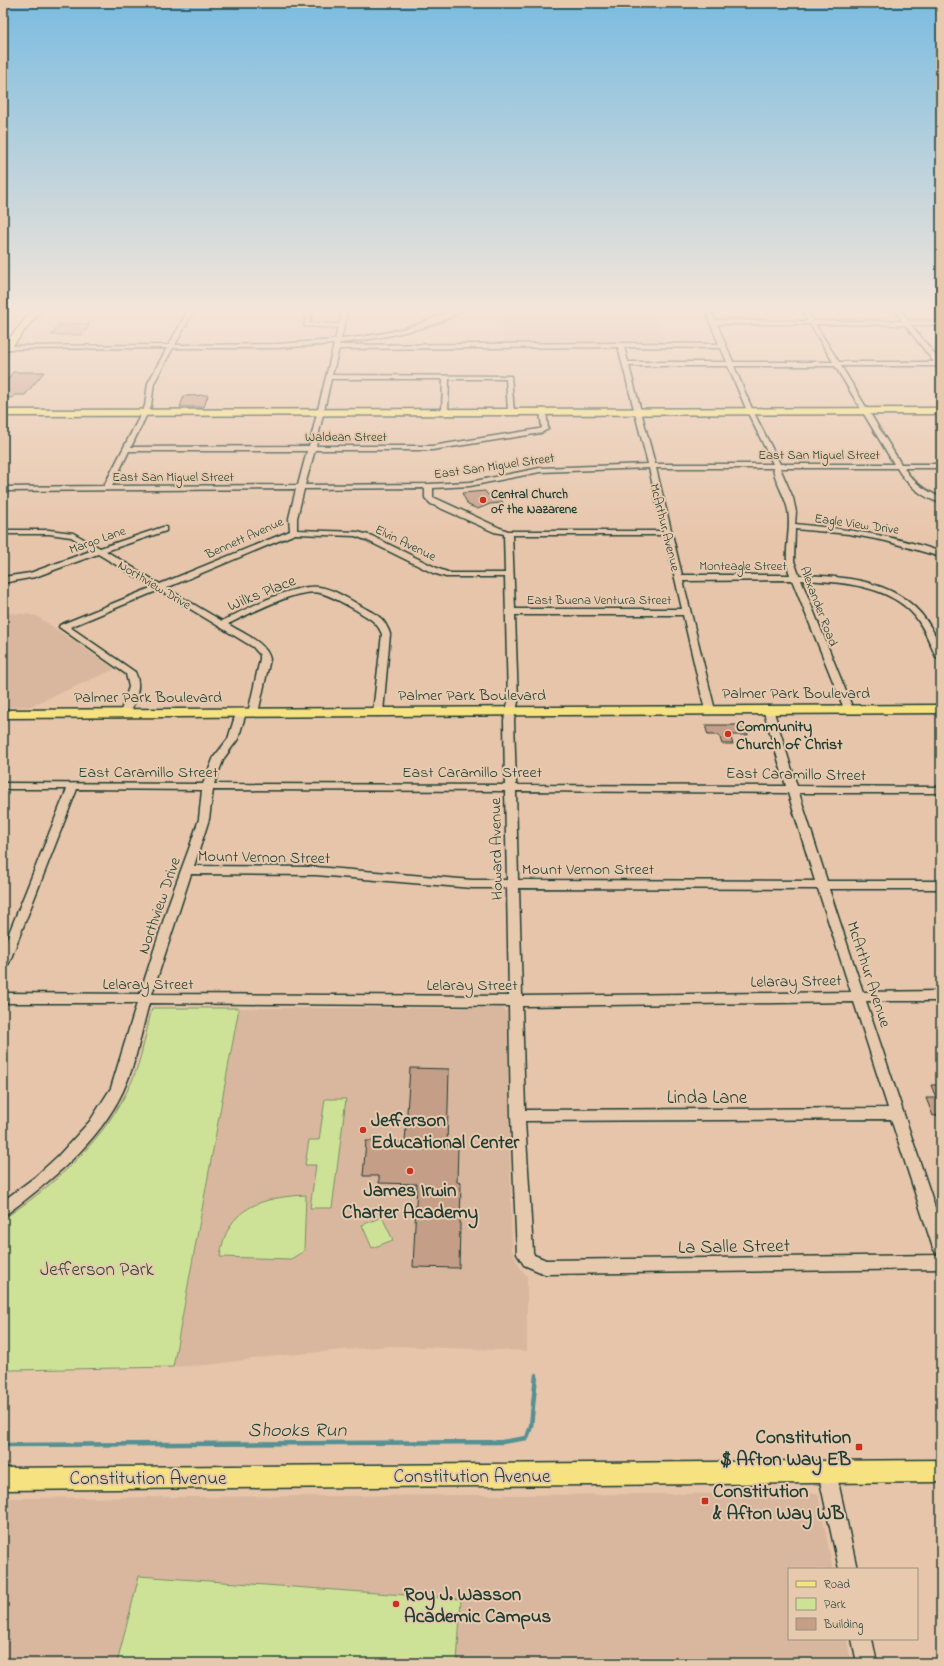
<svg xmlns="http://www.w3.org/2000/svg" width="944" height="1666" viewBox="0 0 944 1666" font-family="'Indie Flower',sans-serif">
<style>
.built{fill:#d9b79e}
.green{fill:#cee297;stroke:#769066}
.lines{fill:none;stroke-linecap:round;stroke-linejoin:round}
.stream{stroke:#549093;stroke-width:4.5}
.building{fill:#c59e88;stroke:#1f3d34}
.minor-casing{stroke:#1f3d34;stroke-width:3}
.major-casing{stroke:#1f3d34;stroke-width:3}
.minor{fill:#e7caae;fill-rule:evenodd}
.major{fill:#f7e281;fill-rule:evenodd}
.poi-dot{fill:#c8321e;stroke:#e7caae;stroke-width:1.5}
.labels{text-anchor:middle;stroke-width:4;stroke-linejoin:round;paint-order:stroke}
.far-street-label{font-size:13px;fill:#1f3d34;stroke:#e7caae}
.far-poi-label{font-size:13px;font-weight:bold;fill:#1f3d34;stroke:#e7caae;text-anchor:start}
.street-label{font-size:16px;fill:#1f3d34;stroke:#e7caae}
.poi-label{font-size:16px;font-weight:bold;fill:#1f3d34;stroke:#e7caae;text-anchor:start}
.near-street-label{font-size:19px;fill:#1f3d34;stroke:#e7caae}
.near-poi-label{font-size:19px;font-weight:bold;fill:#1f3d34;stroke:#e7caae;text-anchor:start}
.near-park-label{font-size:19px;fill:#284539;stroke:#e7caae}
.near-water-label{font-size:20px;font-style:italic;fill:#23443c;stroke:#e7caae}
</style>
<rect width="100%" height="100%" fill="#e7c5aa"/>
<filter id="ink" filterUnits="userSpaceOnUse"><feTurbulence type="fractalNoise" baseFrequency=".025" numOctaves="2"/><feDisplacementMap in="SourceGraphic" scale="8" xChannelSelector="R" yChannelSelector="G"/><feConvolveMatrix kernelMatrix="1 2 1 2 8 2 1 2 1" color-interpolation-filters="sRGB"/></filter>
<g filter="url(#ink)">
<g class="built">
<path d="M 502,313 L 655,313 L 665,343 L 503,344 Z"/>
<path d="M 3,613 L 27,614 L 37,616 L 115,669 L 31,706 L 3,707 Z"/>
<path d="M 239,1008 L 502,1008 L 507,1012 L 512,1249 L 519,1266 L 527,1276 L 527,1351 L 390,1346 L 276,1356 L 208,1365 L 173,1367 Z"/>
<path d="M 818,1493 L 833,1569 L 789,1569 L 789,1639 L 847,1639 L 851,1663 L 3,1663 L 3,1498 Z"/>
</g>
<g class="green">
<path d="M 152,1008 L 239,1008 L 173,1367 L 12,1370 L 3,1371 L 3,1219 C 55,1185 106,1139 132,1081 C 142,1058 146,1032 152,1008 Z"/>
<path d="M 325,1099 L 346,1099 L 332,1208 L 310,1208 L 316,1165 L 305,1165 L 309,1140 L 319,1140 Z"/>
<path d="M 306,1195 L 304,1251 L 291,1259 L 220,1257 C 226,1207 262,1197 306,1195 Z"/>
<path d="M 382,1217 L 393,1240 L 372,1248 L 362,1225 Z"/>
<path d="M 139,1576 L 461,1599 L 457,1663 L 117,1663 Z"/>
</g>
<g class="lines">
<path class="stream" d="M 3,1445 L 502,1442 L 527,1438 L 531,1426 L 536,1375"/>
</g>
<g class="building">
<path d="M 60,324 L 90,324 L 82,335 L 51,335 Z"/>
<path d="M 13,372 L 44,372 L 25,395 L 15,395 L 13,398 L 3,397 L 3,386 Z"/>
<path d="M 208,395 L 204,407 L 180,407 L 184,396 Z"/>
<path d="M 485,491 L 488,495 L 498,494 L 503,503 L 490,504 L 478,509 L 468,505 L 462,493 Z"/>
<path d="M 705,725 L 745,725 L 747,727 L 748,735 L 730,735 L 733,744 L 722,744 L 719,735 L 708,735 Z"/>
<path d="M 410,1068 L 449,1069 L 447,1147 L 458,1147 L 457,1182 L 461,1183 L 459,1268 L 413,1267 L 417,1184 L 379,1183 L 379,1176 L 363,1176 L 366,1141 L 405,1142 Z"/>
<path d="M 931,1085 L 941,1085 L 941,1115 L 933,1116 L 926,1098 L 936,1098 Z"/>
</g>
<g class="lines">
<g class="minor-casing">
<g id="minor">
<path d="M 188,310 L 194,310 L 175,345 L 277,344 L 335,340 L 338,328 L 304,326 L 307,310 L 313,310 L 309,323 L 339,324 L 342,310 L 348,310 L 341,339 C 366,337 391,333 415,325 C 429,321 448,309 462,310 C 438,329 370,340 340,343 L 339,345 L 621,343 L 719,344 L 705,310 L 711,310 L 715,320 L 808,321 L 801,310 L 807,310 L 813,321 L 903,321 L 894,310 L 900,310 L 909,321 L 941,321 L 941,325 L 911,325 L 941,362 L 941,369 L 937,366 L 841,366 L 901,464 L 941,464 L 941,468 L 904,468 C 913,483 926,490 941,498 L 941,503 C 923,498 906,484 897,468 L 780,468 L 793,498 L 796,512 L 795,524 C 845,529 894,535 941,552 L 941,557 L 886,541 L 849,534 L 795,529 L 794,561 L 799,575 C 847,576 905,581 931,628 C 938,640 941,646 941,660 L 936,657 C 930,643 924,628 915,616 C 888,584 839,582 801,580 L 853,709 L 848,712 L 845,711 L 792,580 L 683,581 L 715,710 L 713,712 L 710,713 L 705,710 L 683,615 L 515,615 L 518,702 L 514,720 L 516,785 L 786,786 L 763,709 L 768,706 L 773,709 L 797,786 L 941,787 L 941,793 L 799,793 L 827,881 L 941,881 L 941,889 L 829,889 L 863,992 L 941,991 L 941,1001 L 866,1001 L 941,1225 L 941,1255 L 936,1253 L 933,1248 L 891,1119 L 525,1121 L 533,1252 L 534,1255 L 546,1260 L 941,1255 L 941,1269 L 545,1274 L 524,1265 L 517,1254 L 511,1116 L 509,1006 L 149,1003 C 141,1032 136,1064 123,1091 C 99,1142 52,1180 8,1213 L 3,1215 L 3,1201 L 35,1177 L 58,1156 L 90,1121 L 111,1088 L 137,1003 L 3,1003 L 3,993 L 140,994 L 170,900 L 190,846 L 199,819 L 202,790 L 77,789 L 9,963 L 7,966 L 3,967 L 3,948 L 67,789 L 3,789 L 3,783 L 203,784 L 214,757 L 228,739 L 236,713 L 241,710 L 246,713 L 238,739 L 224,758 L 214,784 L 505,785 L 504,720 L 508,702 L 505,577 L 446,577 L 433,573 L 366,540 L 355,536 L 295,534 L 166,588 L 222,621 C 246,609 292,584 319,587 C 334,589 348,599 361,606 C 376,615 384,616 390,634 L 383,712 L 378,715 L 373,712 L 382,634 C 376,620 368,618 356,610 C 345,604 332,596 320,593 C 297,588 250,614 228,624 C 242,633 266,642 270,659 L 258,713 L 253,716 L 248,713 L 260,659 L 260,655 L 253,647 L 159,590 L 70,627 L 135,672 C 137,676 138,680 138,684 C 139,692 132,714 125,716 L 120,713 L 129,687 L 126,674 L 59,627 L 60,625 L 153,587 L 98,554 L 35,577 L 3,583 L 3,577 L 30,573 L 93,550 L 71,537 L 49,534 L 3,534 L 3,530 L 49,530 L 73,533 L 100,548 L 163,527 L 166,527 L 166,531 L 106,551 L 160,584 L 290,531 L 289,518 L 296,489 L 3,491 L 3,487 L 104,486 L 145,406 L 148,383 L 167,348 L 7,349 L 5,348 L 5,346 L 169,345 ZM 717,324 L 810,324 L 833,362 L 733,362 ZM 815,324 L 905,325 L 934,362 L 839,362 ZM 334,344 L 309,446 L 131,447 L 151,406 L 154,383 L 173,348 L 277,348 ZM 618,347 L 648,464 L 540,468 L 470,482 L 429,484 L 305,485 L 315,450 L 432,450 L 541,433 L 548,429 L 546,411 L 543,409 L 540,411 L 542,428 L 539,429 L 432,446 L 316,446 L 331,379 L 443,379 L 442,412 L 445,414 L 448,412 L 449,379 L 506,379 L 508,412 L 511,414 L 514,412 L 511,376 L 332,375 L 339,349 ZM 624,347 L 721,348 L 727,362 L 628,362 ZM 629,366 L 728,366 L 747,411 L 773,464 L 655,464 ZM 734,366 L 835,366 L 894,464 L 780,464 L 753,411 ZM 129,451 L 307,451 L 298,485 L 112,486 ZM 649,468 L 663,531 L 508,531 L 500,528 L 433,497 L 433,488 L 470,486 L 540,472 ZM 656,468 L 773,468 C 775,482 785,495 788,510 C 792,532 782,554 790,575 L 682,575 ZM 425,488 L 425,498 L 431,504 L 494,532 L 504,534 L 505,573 L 450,573 L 439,569 L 372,536 L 358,532 L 297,530 L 297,518 L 304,489 ZM 512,535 L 665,535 L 682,609 L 515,609 ZM 213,790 L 505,791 L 507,880 L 472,880 L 316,867 L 194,866 L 209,819 ZM 516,791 L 788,793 L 815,881 L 518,880 ZM 191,874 L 316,875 L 472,888 L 507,888 L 509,996 L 152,994 ZM 519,888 L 818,889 L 851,992 L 522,996 ZM 854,1002 L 888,1108 L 525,1110 L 522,1006 Z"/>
<path d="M 827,1463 L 833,1466 L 836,1472 L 857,1569 L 839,1569 L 818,1472 L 821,1466 Z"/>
<path d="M 852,1639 L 872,1639 L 877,1663 L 857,1663 Z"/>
</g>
</g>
<g class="major-casing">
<g id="major">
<path d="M 33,310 L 41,310 L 10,349 L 3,351 L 3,346 Z"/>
<path d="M 941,408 L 941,414 L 3,416 L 3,410 Z"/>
<path d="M 941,705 L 941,713 L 3,718 L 3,710 Z"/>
<path d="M 941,1460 L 941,1482 L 3,1490 L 3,1468 Z"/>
</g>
</g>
<use href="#minor" class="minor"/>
<use href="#major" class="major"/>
</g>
</g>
<linearGradient id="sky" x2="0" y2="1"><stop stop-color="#7bbce0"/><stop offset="0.57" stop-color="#f4e5d9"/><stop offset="1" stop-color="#f4e5d9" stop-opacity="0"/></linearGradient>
<rect width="944" height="543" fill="url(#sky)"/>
<g class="poi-dot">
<circle cx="483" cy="500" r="4"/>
<circle cx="728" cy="734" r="4"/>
<circle cx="363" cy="1130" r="4"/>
<circle cx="410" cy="1171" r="4"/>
<rect x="855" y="1443" width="8" height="8" rx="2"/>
<rect x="701" y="1497" width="8" height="8" rx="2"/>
<circle cx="396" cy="1604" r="4"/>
</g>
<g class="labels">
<g class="far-street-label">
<text x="346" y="441">Waldean Street</text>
<text x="819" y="459">East San Miguel Street</text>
<text transform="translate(494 465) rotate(-8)" y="5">East San Miguel Street</text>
<text x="173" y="481">East San Miguel Street</text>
<text transform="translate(857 523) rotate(8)" y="5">Eagle View Drive</text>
<text transform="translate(666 527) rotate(76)" y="5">McArthur Avenue</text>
<text transform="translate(244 537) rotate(-24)" y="5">Bennett Avenue</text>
<text transform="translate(97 539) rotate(-20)" y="5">Margo Lane</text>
<text transform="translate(406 542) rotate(26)" y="5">Elvin Avenue</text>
<text x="743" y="570">Monteagle Street</text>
<text transform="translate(155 584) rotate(31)" y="5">Northview Drive</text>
<text x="599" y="604">East Buena Ventura Street</text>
<text transform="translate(820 606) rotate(69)" y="5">Alexander Road</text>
</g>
<g class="far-poi-label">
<text x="491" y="498">Central Church<tspan x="491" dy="15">of the Nazarene</tspan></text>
</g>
<g class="street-label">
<text transform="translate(261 592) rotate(-22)" y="6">Wilks Place</text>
<text x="796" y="698">Palmer Park Boulevard</text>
<text x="472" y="700">Palmer Park Boulevard</text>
<text x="148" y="702">Palmer Park Boulevard</text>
<text x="148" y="777">East Caramillo Street</text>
<text x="472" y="777">East Caramillo Street</text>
<text transform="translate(796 773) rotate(1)" y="6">East Caramillo Street</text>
<text transform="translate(495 849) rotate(-91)" y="6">Howard Avenue</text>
<text transform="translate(264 856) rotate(1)" y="6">Mount Vernon Street</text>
<text x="588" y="874">Mount Vernon Street</text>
<text transform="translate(158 905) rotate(-71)" y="6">Northview Drive</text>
<text transform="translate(870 974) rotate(72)" y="6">McArthur Avenue</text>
<text transform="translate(796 980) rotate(-1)" y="6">Lelaray Street</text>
<text x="148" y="989">Lelaray Street</text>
<text x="472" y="990">Lelaray Street</text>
</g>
<g class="poi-label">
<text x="736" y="731">Community<tspan x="736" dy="18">Church of Christ</tspan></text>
</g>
<g class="near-street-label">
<text x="707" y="1103">Linda Lane</text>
<text transform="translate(734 1245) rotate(-1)" y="7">La Salle Street</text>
<text x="472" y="1482">Constitution Avenue</text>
<text x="148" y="1484">Constitution Avenue</text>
</g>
<g class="near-poi-label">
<text x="371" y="1126">Jefferson<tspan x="371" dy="22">Educational Center</tspan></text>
<text x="410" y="1196" text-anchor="middle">James Irwin<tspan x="410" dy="22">Charter Academy</tspan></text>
<text x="851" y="1443" text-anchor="end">Constitution<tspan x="851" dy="22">$ Afton Way EB</tspan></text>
<text x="713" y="1497">Constitution<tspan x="713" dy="22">&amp; Afton Way WB</tspan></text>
<text x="404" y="1600">Roy J. Wasson<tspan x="404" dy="22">Academic Campus</tspan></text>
</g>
<g class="near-park-label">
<text x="97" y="1275">Jefferson Park</text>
</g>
<g class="near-water-label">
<text x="297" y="1436">Shooks Run</text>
</g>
</g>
<rect width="944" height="1666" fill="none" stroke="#e7caae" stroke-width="16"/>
<rect x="8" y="8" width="928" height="1650" fill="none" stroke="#1f3d34" stroke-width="1.5" filter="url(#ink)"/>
<rect x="788" y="1568" width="130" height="72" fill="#e7caae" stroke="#97927d"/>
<rect x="796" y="1581" width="20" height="6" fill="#f7e281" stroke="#97927d"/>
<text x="824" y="1588" font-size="12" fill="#1f3d34">Road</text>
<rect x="796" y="1598" width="20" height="12" fill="#cee297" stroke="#97927d"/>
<text x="824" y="1608" font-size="12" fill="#1f3d34">Park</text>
<rect x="796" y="1618" width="20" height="12" fill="#c59e88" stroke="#97927d"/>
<text x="824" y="1628" font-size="12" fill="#1f3d34">Building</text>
</svg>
